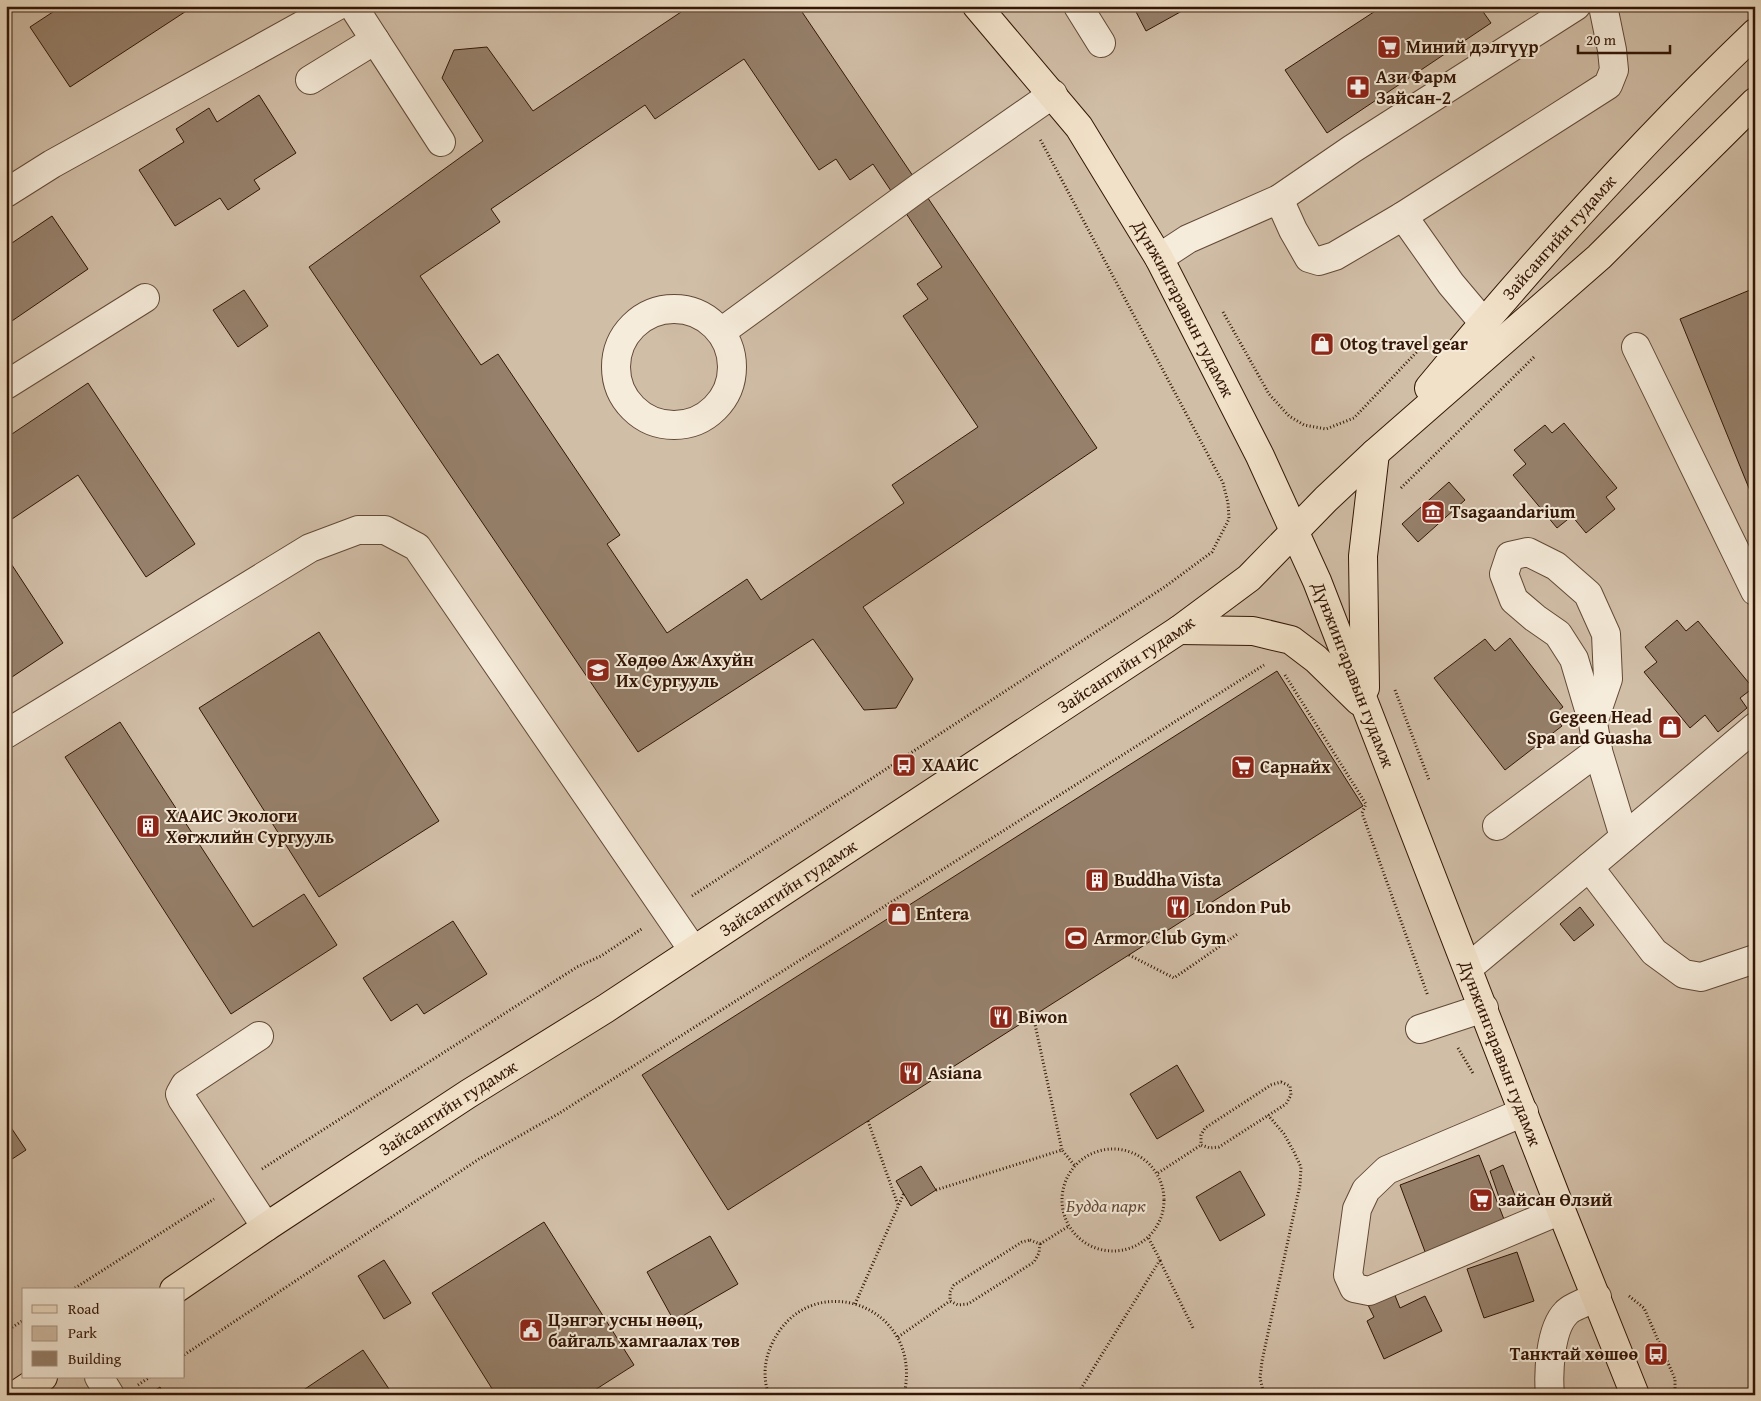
<svg xmlns="http://www.w3.org/2000/svg" width="1761" height="1401" viewBox="0 0 1761 1401" font-family="'Gentium Book Plus',serif">
<style>
.green{fill:#d1bea7;stroke:#826a56;fill-rule:evenodd}
.building{fill:#96806b;stroke:#331606;fill-rule:evenodd}
.lines{fill:none;stroke-linecap:round;stroke-linejoin:round}
.minor-casing{stroke:#624936;stroke-width:30}
.major-casing{stroke:#331606;stroke-width:30}
.path{stroke:#331606;stroke-width:3;stroke-dasharray:1 2.5;stroke-linecap:butt}
.minor{stroke:#f6ecdb;stroke-width:28}
.major{stroke:#f1e1c8;stroke-width:28}
.labels{text-anchor:middle;stroke-width:4;stroke-linejoin:round;paint-order:stroke}
.poi-label{font-size:18px;font-weight:bold;fill:#331606;stroke:#f6ecdb;text-anchor:start}
.street-label{font-size:18px;fill:#331606;stroke:#f6ecdb}
.park-label{font-size:18px;font-style:italic;fill:#624836;stroke:#f6ecdb}
</style>
<rect width="100%" height="100%" fill="#f1e1c8"/>
<filter id="stains"><feTurbulence type="fractalNoise" baseFrequency=".004" numOctaves="4"/><feColorMatrix values="0 0 0 0 .2 0 0 0 0 .09 0 0 0 0 .02 0 0 0 .5 -.17"/></filter>
<radialGradient id="worn" r=".72"><stop offset=".6" stop-color="#630" stop-opacity="0"/><stop offset="1" stop-color="#630" stop-opacity=".3"/></radialGradient>
<path class="green" d="M 6,6 L 1755,6 L 1755,1395 L 6,1395 ZM 24,1290 L 184,1290 L 184,1377 L 24,1377 Z"/>
<g class="building">
<path d="M 62,6 L 194,6 L 70,87 L 30,27 Z"/>
<path d="M 690,6 L 798,6 L 1097,448 L 863,607 L 913,679 L 896,708 L 864,710 L 813,639 L 638,752 L 309,267 L 483,141 L 442,78 L 454,50 L 487,47 L 533,111 ZM 744,59 L 819,170 L 836,159 L 850,180 L 873,164 L 942,267 L 917,284 L 928,299 L 903,316 L 978,427 L 892,485 L 904,503 L 761,600 L 747,579 L 667,633 L 607,544 L 620,535 L 498,354 L 481,365 L 420,276 L 500,222 L 491,209 L 645,105 L 655,119 Z"/>
<path d="M 1133,6 L 1191,6 L 1146,31 Z"/>
<path d="M 1383,6 L 1479,6 L 1491,23 L 1327,133 L 1285,70 Z"/>
<path d="M 259,95 L 296,153 L 254,180 L 260,189 L 228,210 L 220,198 L 175,226 L 139,170 L 184,142 L 176,129 L 209,108 L 217,122 Z"/>
<path d="M 52,216 L 88,269 L 6,325 L 6,247 Z"/>
<path d="M 244,290 L 268,326 L 238,347 L 213,310 Z"/>
<path d="M 1750,290 L 1755,302 L 1755,503 L 1680,319 Z"/>
<path d="M 88,383 L 195,544 L 146,577 L 78,475 L 6,523 L 6,438 Z"/>
<path d="M 1564,423 L 1617,488 L 1606,497 L 1615,509 L 1586,533 L 1572,516 L 1557,528 L 1513,475 L 1526,464 L 1514,450 L 1545,425 L 1552,433 Z"/>
<path d="M 1449,482 L 1465,500 L 1418,542 L 1402,524 Z"/>
<path d="M 6,556 L 63,643 L 6,681 Z"/>
<path d="M 1677,620 L 1686,631 L 1698,621 L 1753,688 L 1740,698 L 1747,708 L 1718,732 L 1705,715 L 1690,728 L 1644,672 L 1657,662 L 1645,647 Z"/>
<path d="M 319,632 L 439,821 L 319,897 L 199,708 Z"/>
<path d="M 1510,638 L 1563,707 L 1553,715 L 1562,726 L 1505,770 L 1434,678 L 1485,639 L 1495,651 Z"/>
<path d="M 1277,671 L 1363,806 L 728,1210 L 642,1075 Z"/>
<path d="M 120,722 L 253,927 L 304,894 L 337,945 L 231,1014 L 65,757 Z"/>
<path d="M 1580,907 L 1594,925 L 1574,941 L 1560,924 Z"/>
<path d="M 453,921 L 487,974 L 424,1014 L 417,1004 L 391,1021 L 363,978 Z"/>
<path d="M 1177,1065 L 1204,1111 L 1157,1139 L 1130,1094 Z"/>
<path d="M 6,1120 L 26,1150 L 6,1163 Z"/>
<path d="M 1479,1155 L 1507,1227 L 1427,1257 L 1400,1185 Z"/>
<path d="M 1503,1165 L 1516,1198 L 1501,1203 L 1490,1171 Z"/>
<path d="M 921,1166 L 936,1190 L 911,1206 L 896,1181 Z"/>
<path d="M 1240,1171 L 1265,1215 L 1220,1241 L 1196,1197 Z"/>
<path d="M 544,1222 L 634,1365 L 587,1395 L 496,1395 L 432,1293 Z"/>
<path d="M 710,1236 L 738,1284 L 674,1321 L 647,1272 Z"/>
<path d="M 1517,1252 L 1534,1301 L 1484,1318 L 1467,1269 Z"/>
<path d="M 384,1260 L 411,1303 L 384,1319 L 358,1276 Z"/>
<path d="M 1394,1293 L 1400,1308 L 1425,1296 L 1442,1331 L 1384,1359 L 1367,1321 L 1374,1317 L 1368,1305 Z"/>
<path d="M 363,1350 L 393,1395 L 296,1395 Z"/>
<path d="M 160,1387 L 164,1395 L 148,1395 Z"/>
</g>
<g class="lines">
<g class="minor-casing">
<g id="minor">
<path d="M 353,6 L 441,142"/>
<path d="M 1078,6 L 1101,43"/>
<path d="M 310,80 L 375,40"/>
<path d="M 6,193 L 52,164 L 337,6"/>
<path d="M 1279,199 L 1293,230 L 1309,258 L 1319,261 L 1335,256 L 1403,216 L 1608,85 L 1614,70 L 1612,50 L 1603,6"/>
<path d="M 1403,216 L 1451,284 L 1483,322"/>
<path d="M 1159,258 L 1188,239 L 1279,199 L 1352,149 L 1576,6"/>
<circle cx="674" cy="367" r="58"/>
<path d="M 721,332 L 921,186 L 1053,94"/>
<path d="M 1636,347 L 1755,591"/>
<path d="M 6,385 L 145,298"/>
<path d="M 1593,723 L 1608,679 L 1606,634 L 1588,594 L 1556,566 L 1528,552 L 1510,556 L 1504,574 L 1514,600 L 1535,618 L 1558,634 L 1574,659 L 1593,723 L 1598,751 L 1624,837"/>
<path d="M 6,734 L 310,548 L 358,530 L 385,530 L 417,547 L 693,950"/>
<path d="M 1497,826 L 1598,751"/>
<path d="M 1589,867 L 1755,727"/>
<path d="M 1468,968 L 1589,867 L 1654,952 L 1684,974 L 1701,977 L 1755,959"/>
<path d="M 1420,1029 L 1484,1008"/>
<path d="M 259,1036 L 185,1085 L 180,1094 L 182,1099 L 266,1227"/>
<path d="M 1524,1112 L 1387,1170 L 1366,1190 L 1357,1209 L 1348,1275 L 1354,1288 L 1369,1291 L 1561,1210"/>
<path d="M 99,1377 L 110,1395"/>
<path d="M 1550,1395 C 1548,1373 1550,1329 1566,1313 C 1571,1307 1589,1301 1597,1297"/>
</g>
</g>
<g class="major-casing">
<g id="major">
<path id="s1" d="M 977,6 L 1079,127 L 1159,258 L 1260,456 L 1317,581 L 1561,1210 L 1635,1395"/>
<path id="s2" d="M 1429,388 C 1531,265 1639,144 1755,33"/>
<path d="M 1179,630 L 1253,631 L 1291,640 L 1316,659 L 1359,701"/>
<path d="M 1365,688 L 1363,556 L 1375,453"/>
<path id="s3" d="M 174,1290 L 266,1227 L 468,1094 L 605,1009 L 1179,630 L 1249,578 L 1326,499 L 1375,453 L 1599,257 L 1755,102"/>
<path d="M 16,1395 L 43,1377"/>
</g>
</g>
<g class="path">
<path d="M 1223,312 L 1269,394 L 1289,416 L 1304,425 L 1326,429 L 1354,418 L 1428,340"/>
<path d="M 1401,488 L 1534,357"/>
<path d="M 1285,675 L 1366,804 L 1362,813 L 1428,996"/>
<path d="M 1395,690 L 1429,780"/>
<path d="M 692,896 L 1166,586 L 1212,552 L 1229,519 L 1228,503 L 1223,483 L 1040,139"/>
<path d="M 1129,955 L 1174,978 L 1239,933"/>
<path d="M 1033,1015 L 1062,1150"/>
<path d="M 1458,1048 L 1474,1075"/>
<path d="M 1281,1082 L 1290,1086 L 1291,1095 L 1286,1104 L 1219,1147 L 1210,1148 L 1201,1145 L 1201,1135 L 1205,1128 L 1271,1085 Z"/>
<path d="M 868,1121 L 898,1205"/>
<circle cx="1113" cy="1200" r="51"/>
<path d="M 262,1169 L 577,967 L 601,956 L 643,928"/>
<path d="M 1158,1173 L 1201,1145"/>
<path d="M 936,1190 L 1062,1150 L 1075,1166"/>
<path d="M 1030,1240 L 1040,1244 L 1039,1253 L 1034,1262 L 968,1304 L 958,1305 L 950,1301 L 950,1292 L 954,1285 L 1022,1242 Z"/>
<path d="M 1040,1244 L 1069,1226"/>
<path d="M 1160,1261 L 1194,1330"/>
<path d="M 72,1290 L 214,1199"/>
<path d="M 1629,1296 L 1644,1308 L 1675,1379 L 1675,1395"/>
<path d="M 855,1304 L 904,1193"/>
<path d="M 6,1331 L 24,1320"/>
<path d="M 898,1337 L 950,1301"/>
<path d="M 184,1355 L 479,1159 L 558,1114 L 1264,665"/>
<path d="M 138,1385 L 150,1377"/>
<path d="M 769,1395 C 763,1380 764,1361 771,1346 C 806,1265 925,1302 904,1395"/>
<path d="M 1077,1395 L 1160,1260 L 1148,1237"/>
<path d="M 1264,1395 L 1260,1378 L 1262,1361 L 1300,1185 L 1301,1167 L 1294,1152 L 1284,1134 L 1268,1115"/>
</g>
<use href="#minor" class="minor"/>
<use href="#major" class="major"/>
</g>
<defs>
<g id="supermarket-square" transform="scale(1.25)"><rect x="-9" y="-9" width="18" height="18" rx="4" fill="#8f2418" stroke="#f6ecdb"/><path d="M-6-5.5h2.5l.6 2H6L4.5 2H-2.5L-4.4-4H-6ZM-1.5 3.2a1.3 1.3 0 1 0 .1 0ZM3 3.2a1.3 1.3 0 1 0 .1 0Z" fill="#fff"/></g>
<g id="pharmacy-square" transform="scale(1.25)"><rect x="-9" y="-9" width="18" height="18" rx="4" fill="#8f2418" stroke="#f6ecdb"/><path d="M-2-6h4v4h4v4h-4v4h-4v-4h-4v-4h4Z" fill="#fff"/></g>
<g id="shop-square" transform="scale(1.25)"><rect x="-9" y="-9" width="18" height="18" rx="4" fill="#8f2418" stroke="#f6ecdb"/><path d="M-5-2.5h2.3a2.7 3.5 0 0 1 5.4 0H5L5.5 6h-11ZM-1.5-2.5h3a1.5 2.3 0 0 0-3 0Z" fill="#fff"/></g>
<g id="museum-square" transform="scale(1.25)"><rect x="-9" y="-9" width="18" height="18" rx="4" fill="#8f2418" stroke="#f6ecdb"/><path d="M0-6L6-3V-2H-6V-3ZM-5-1h2V3h-2ZM-1-1h2V3h-2ZM3-1h2V3H3ZM-6 4H6V6H-6Z" fill="#fff"/></g>
<g id="university-square" transform="scale(1.25)"><rect x="-9" y="-9" width="18" height="18" rx="4" fill="#8f2418" stroke="#f6ecdb"/><path d="M0-5L7-2L0 1L-7-2ZM-4 1L0 2.5L4 1V4Q0 6-4 4Z" fill="#fff"/></g>
<g id="bus-square" transform="scale(1.25)"><rect x="-9" y="-9" width="18" height="18" rx="4" fill="#8f2418" stroke="#f6ecdb"/><path d="M-5-6H5V4H4V6H2V4H-2V6H-4V4H-5ZM-3.5-4V0h7V-4ZM-3.5 1.2v1.5H-2V1.2ZM2 1.2v1.5H3.5V1.2Z" fill="#fff"/></g>
<g id="building-square" transform="scale(1.25)"><rect x="-9" y="-9" width="18" height="18" rx="4" fill="#8f2418" stroke="#f6ecdb"/><path d="M-4-6H4V6H1V3H-1V6H-4ZM-2.5-4.3h1.7v1.8h-1.7ZM.8-4.3h1.7v1.8H.8ZM-2.5-1h1.7V.8h-1.7ZM.8-1h1.7V.8H.8Z" fill="#fff"/></g>
<g id="restaurant-square" transform="scale(1.25)"><rect x="-9" y="-9" width="18" height="18" rx="4" fill="#8f2418" stroke="#f6ecdb"/><path d="M-5-6h1v4h1v-4h1v4h1v-4h1v5L-1.5 .5V6h-2V.5L-5-1ZM5-6V6H3V1.5H1.5Q1.5-4 5-6Z" fill="#fff"/></g>
<g id="stadium-square" transform="scale(1.25)"><rect x="-9" y="-9" width="18" height="18" rx="4" fill="#8f2418" stroke="#f6ecdb"/><path d="M0-5a6.5 5 0 1 0 0 10a6.5 5 0 1 0 0-10ZM-3.5-1.8h7v3.6h-7Z" fill="#fff"/></g>
<g id="civic-square" transform="scale(1.25)"><rect x="-9" y="-9" width="18" height="18" rx="4" fill="#8f2418" stroke="#f6ecdb"/><path d="M-.6-6.5H3V-4.5H.6V-3L4-1V1h2V6H-6V1h2V-1L-.6-3ZM-1.2 2.5V6h2.4V2.5Z" fill="#fff"/></g>
</defs>
<g fill-rule="evenodd">
<use href="#supermarket-square" x="1389" y="47"/>
<use href="#pharmacy-square" x="1358" y="87"/>
<use href="#shop-square" x="1322" y="344"/>
<use href="#museum-square" x="1433" y="512"/>
<use href="#university-square" x="598" y="670"/>
<use href="#shop-square" x="1670" y="727"/>
<use href="#bus-square" x="904" y="765"/>
<use href="#supermarket-square" x="1243" y="767"/>
<use href="#building-square" x="148" y="826"/>
<use href="#building-square" x="1097" y="880"/>
<use href="#restaurant-square" x="1178" y="907"/>
<use href="#shop-square" x="899" y="914"/>
<use href="#stadium-square" x="1076" y="938"/>
<use href="#restaurant-square" x="1001" y="1017"/>
<use href="#restaurant-square" x="911" y="1073"/>
<use href="#supermarket-square" x="1481" y="1200"/>
<use href="#civic-square" x="531" y="1330"/>
<use href="#bus-square" x="1656" y="1354"/>
</g>
<g class="labels">
<g class="poi-label">
<text x="1406" y="53">Миний дэлгүүр</text>
<text x="1376" y="83">Ази Фарм<tspan x="1376" dy="21">Зайсан-2</tspan></text>
<text x="1340" y="350">Otog travel gear</text>
<text x="1450" y="518">Tsagaandarium</text>
<text x="616" y="666">Хөдөө Аж Ахуйн<tspan x="616" dy="21">Их Сургууль</tspan></text>
<text x="1652" y="723" text-anchor="end">Gegeen Head<tspan x="1652" dy="21">Spa and Guasha</tspan></text>
<text x="922" y="771">ХААИС</text>
<text x="1260" y="773">Сарнайх</text>
<text x="166" y="822">ХААИС Экологи<tspan x="166" dy="21">Хөгжлийн Сургууль</tspan></text>
<text x="1114" y="886">Buddha Vista</text>
<text x="1196" y="913">London Pub</text>
<text x="916" y="920">Entera</text>
<text x="1094" y="944">Armor Club Gym</text>
<text x="1018" y="1023">Biwon</text>
<text x="928" y="1079">Asiana</text>
<text x="1498" y="1206">зайсан Өлзий</text>
<text x="548" y="1326">Цэнгэг усны нөөц,<tspan x="548" dy="21">байгаль хамгаалах төв</tspan></text>
<text x="1638" y="1360" text-anchor="end">Танктай хөшөө</text>
</g>
<g class="street-label">
<text dy="6" stroke="none"><textPath href="#s2" startOffset="199">Зайсангийн гудамж</textPath></text>
<text dy="6" stroke="none"><textPath href="#s1" startOffset="368">Дүнжингаравын гудамж</textPath></text>
<text dy="6" stroke="none"><textPath href="#s3" startOffset="1139">Зайсангийн гудамж</textPath></text>
<text dy="6" stroke="none"><textPath href="#s1" startOffset="772">Дүнжингаравын гудамж</textPath></text>
<text dy="6" stroke="none"><textPath href="#s3" startOffset="734">Зайсангийн гудамж</textPath></text>
<text dy="6" stroke="none"><textPath href="#s1" startOffset="1178">Дүнжингаравын гудамж</textPath></text>
<text dy="6" stroke="none"><textPath href="#s3" startOffset="329">Зайсангийн гудамж</textPath></text>
</g>
<g class="park-label">
<text x="1106" y="1212">Будда парк</text>
</g>
</g>
<rect width="1761" height="1401" fill="none" stroke="#f1e1c8" stroke-width="25"/>
<rect x="8" y="8" width="1746" height="1386" fill="none" stroke="#331606" stroke-width="2.5"/>
<rect x="12" y="12" width="1736" height="1376" fill="none" stroke="#331606"/>
<rect x="22" y="1288" width="162" height="90" fill="#f6ecdb" stroke="#a89686"/>
<rect x="32" y="1305" width="25" height="8" fill="#f1e1c8" stroke="#a89686"/>
<text x="68" y="1314" font-size="15" fill="#331606">Road</text>
<rect x="32" y="1326" width="25" height="15" fill="#d1bea7" stroke="#a89686"/>
<text x="68" y="1338" font-size="15" fill="#331606">Park</text>
<rect x="32" y="1351" width="25" height="15" fill="#96806b" stroke="#a89686"/>
<text x="68" y="1364" font-size="15" fill="#331606">Building</text>
<path d="M1578 45v8h92v-8" fill="none" stroke="#331606" stroke-width="2.5"/>
<text x="1586" y="45" font-size="15" fill="#331606" stroke="#f6ecdb" stroke-width="4" paint-order="stroke">20 m</text>
<rect width="100%" height="100%" filter="url(#stains)"/>
<rect width="100%" height="100%" fill="url(#worn)"/>
</svg>
